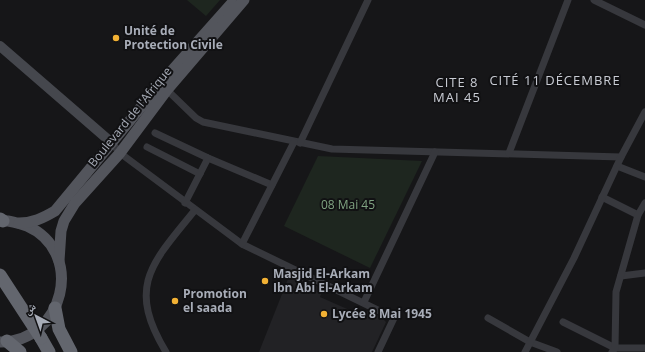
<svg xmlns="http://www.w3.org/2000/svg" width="645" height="352" viewBox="0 0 645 352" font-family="'Open Sans','Noto Naskh Arabic',sans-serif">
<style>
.built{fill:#222225}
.green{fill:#1e261f}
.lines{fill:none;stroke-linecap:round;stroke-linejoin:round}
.street{stroke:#37383d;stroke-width:7}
.secondary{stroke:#45474d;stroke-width:10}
.primary{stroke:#53555c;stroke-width:11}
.highway{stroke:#63666e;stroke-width:13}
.highway-bridge{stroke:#63666e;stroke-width:13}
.poi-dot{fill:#f2b134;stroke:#111113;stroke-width:1.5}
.labels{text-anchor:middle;stroke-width:4;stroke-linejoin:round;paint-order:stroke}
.poi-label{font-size:12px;font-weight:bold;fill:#a8adb8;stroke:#111113;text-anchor:start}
.street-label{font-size:12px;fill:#a8adb8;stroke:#111113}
.park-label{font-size:12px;fill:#7fa381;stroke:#111113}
.neighbourhood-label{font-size:13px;letter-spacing:1px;fill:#c9ccd4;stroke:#111113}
</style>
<rect width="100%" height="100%" fill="#161618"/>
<path class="built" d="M 290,274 L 323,289 L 320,297 L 354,312 L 368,311 L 380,316 L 386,322 L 372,352 L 259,352 Z"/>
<g class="green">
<path d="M 187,0 L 220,0 L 206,16 Z"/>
<path d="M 318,156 L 422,161 L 370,268 L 284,226 Z"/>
</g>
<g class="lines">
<g class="street">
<path d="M 594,0 L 645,25"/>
<path d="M 165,88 L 196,118 L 203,122 L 332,149 L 621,157"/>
<path d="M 155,133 L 208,158 L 272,185"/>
<path d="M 112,143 L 120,153 L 242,244 L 394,318 L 378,352"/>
<path d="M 300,143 L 368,0"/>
<path d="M 147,147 L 200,174"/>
<path d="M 509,153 L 568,0"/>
<path d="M 617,166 L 645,177"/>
<path d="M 602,197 L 638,215"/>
<path d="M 185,203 L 208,158"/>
<path d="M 242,244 L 294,142"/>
<path d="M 621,276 L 645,273"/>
<path d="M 364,302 L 435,152"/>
<path d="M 488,318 L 530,342 L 557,352"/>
<path d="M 563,322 L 615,348 L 645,348"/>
<path d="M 166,352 C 126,286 152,263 195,210"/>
<path d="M 525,352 L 574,258 L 621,157 L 645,112"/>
<path d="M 612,352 L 615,348 L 616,292 L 638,215 L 645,203"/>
</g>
<path class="secondary" d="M 0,46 L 112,143"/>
<g class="primary">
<path d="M 0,221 C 9,220 18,223 27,226 C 86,252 64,343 0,342"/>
<path d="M 19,223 C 33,223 43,218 55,211 L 161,83 L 232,3"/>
<path d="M 59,261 L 61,231 L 64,221 L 75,203 L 120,153 L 167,90 L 244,0"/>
</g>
<g class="highway">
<path d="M 0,219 L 3,221"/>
<path d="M 55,308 L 59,329 L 71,352"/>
<path d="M 41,338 L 49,352"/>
<path d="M 7,341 L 20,352"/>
</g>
<path class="highway-bridge" d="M 0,275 L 41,338"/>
</g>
<g class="poi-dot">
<circle cx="116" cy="38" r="4"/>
<circle cx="265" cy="281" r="4"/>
<circle cx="175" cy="301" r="4"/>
<circle cx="324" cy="314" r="4"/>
</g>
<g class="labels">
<g class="poi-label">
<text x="124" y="35">Unité de<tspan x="124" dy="14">Protection Civile</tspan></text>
<text x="273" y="278">Masjid El-Arkam<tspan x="273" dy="14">Ibn Abi El-Arkam</tspan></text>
<text x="183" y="298">Promotion<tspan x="183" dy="14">el saada</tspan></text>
<text x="332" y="318">Lycée 8 Mai 1945</text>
</g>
<g class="street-label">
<text transform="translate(130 117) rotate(-51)" y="4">Boulevard de l'Afrique</text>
</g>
<g class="park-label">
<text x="348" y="209">08 Mai 45</text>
</g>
<g class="neighbourhood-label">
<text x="555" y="85">CITÉ 11 DÉCEMBRE</text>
<text x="457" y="87">CITE 8<tspan x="457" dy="15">MAI 45</tspan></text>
</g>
</g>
<g transform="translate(36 316) rotate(319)" stroke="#111113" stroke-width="3" paint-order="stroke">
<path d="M0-3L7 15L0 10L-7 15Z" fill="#a8adb8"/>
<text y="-6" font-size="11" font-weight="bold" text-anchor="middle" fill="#a8adb8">ش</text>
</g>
</svg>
